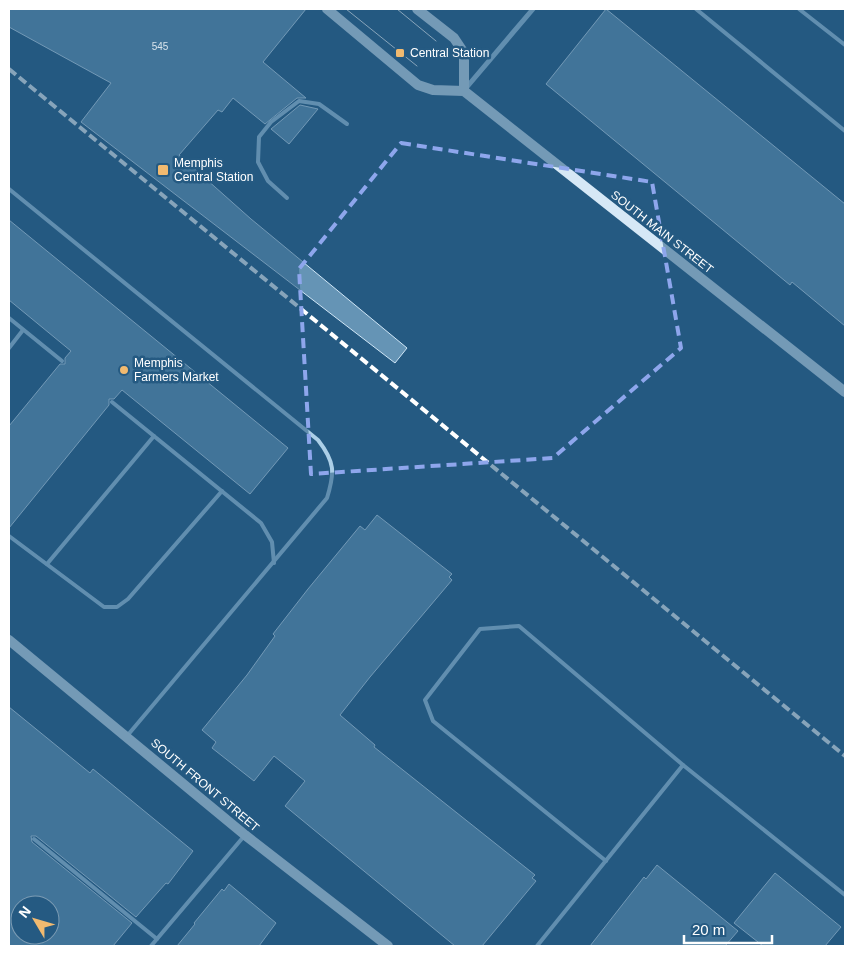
<svg xmlns="http://www.w3.org/2000/svg" width="854" height="955" viewBox="0 0 854 955" font-family="Arial,sans-serif">
<style>
.building{fill:#6594b5;stroke:#d0e6f6;fill-rule:evenodd}
.lines{fill:none;stroke-linecap:round;stroke-linejoin:round}
.service{stroke:#accfe7;stroke-width:4}
.minor{stroke:#accfe7;stroke-width:5}
.secondary{stroke:#d6e8f6;stroke-width:10}
.tram{stroke:#fff;stroke-width:1}
.rail{stroke:#fff;stroke-width:4;stroke-dasharray:9 4;stroke-linecap:butt}
.marked{fill:none;stroke:#8ea6ec;stroke-width:4;stroke-dasharray:10 6;stroke-linejoin:round}
.poi-dot{fill:#f1ba70;stroke:#255a82;stroke-width:2}
.labels{text-anchor:middle;stroke-width:5;stroke-linejoin:round;paint-order:stroke}
.number-label{font-size:10px;fill:#d8e4ec}
.poi-label{font-size:12px;fill:#fff;stroke:#255a82;text-anchor:start}
.street-label{font-size:12px;fill:#fff;stroke:#255a82}
</style>
<rect width="100%" height="100%" fill="#255a82"/>
<g class="building">
<path d="M 9,9 L 306,9 L 263,62 L 306,98 L 297,98 L 265,124 L 233,98 L 222,112 L 218,110 L 179,155 L 251,219 L 407,348 L 395,363 L 81,122 L 111,83 L 9,27 Z"/>
<path d="M 606,9 L 845,204 L 845,326 L 792,282 L 790,285 L 546,84 Z"/>
<path d="M 300,105 L 318,109 L 289,144 L 271,129 Z"/>
<path d="M 9,220 L 288,448 L 250,494 L 122,390 L 114,399 L 109,399 L 109,405 L 9,528 L 9,426 L 60,364 L 65,364 L 65,358 L 71,351 L 9,300 Z"/>
<path d="M 377,515 L 452,574 L 449,577 L 452,580 L 370,677 L 340,715 L 375,745 L 374,747 L 535,875 L 532,878 L 536,881 L 482,946 L 455,946 L 285,806 L 305,781 L 274,756 L 254,781 L 212,748 L 216,742 L 202,730 L 247,675 L 275,636 L 273,634 L 308,589 L 360,526 L 365,530 Z"/>
<path d="M 9,707 L 90,773 L 93,769 L 193,851 L 168,884 L 166,883 L 136,917 L 36,836 L 31,836 L 32,842 L 132,923 L 113,946 L 9,946 ZM 20,905 L 50,905 L 50,935 L 20,935 Z"/>
<path d="M 657,865 L 738,931 L 725,946 L 590,946 L 644,877 L 646,879 Z"/>
<path d="M 775,873 L 841,927 L 825,946 L 763,946 L 734,923 Z"/>
<path d="M 229,884 L 276,923 L 259,946 L 177,946 L 195,924 L 194,923 L 222,889 L 224,891 Z"/>
</g>
<g class="lines">
<g class="service">
<path d="M 696,9 L 845,131"/>
<path d="M 799,9 L 845,45"/>
<path d="M 9,189 L 318,440 C 335,462 335,472 327,498 L 127,736"/>
<path d="M 287,198 L 268,181 L 258,162 L 259,137 L 271,122 L 299,101 L 319,104 L 347,124"/>
<path d="M 9,318 L 62,361"/>
<path d="M 9,348 L 23,330"/>
<path d="M 112,402 L 261,523 L 272,542 L 274,563"/>
<path d="M 9,536 L 104,607 L 117,607 L 128,599 L 222,491"/>
<path d="M 47,564 L 154,436"/>
<path d="M 34,839 L 157,939"/>
<path d="M 606,861 L 433,721 L 425,700 L 480,629 L 519,626 L 683,765"/>
<path d="M 151,946 L 245,835"/>
<path d="M 537,946 L 683,765 L 845,895"/>
</g>
<path class="minor" d="M 466,88 L 533,9"/>
<g class="secondary">
<path d="M 327,9 L 418,85 L 433,90 L 464,91 L 845,392"/>
<path d="M 417,9 L 454,38 L 464,53 L 464,91"/>
<path d="M 9,640 L 245,835 L 388,946"/>
</g>
<g class="tram">
<path d="M 346,9 L 417,66"/>
<path d="M 397,9 L 436,41"/>
</g>
<path class="rail" d="M 9,69 L 845,756"/>
</g>
<path d="M0 0H854V955H0ZM 401,143 L 652,182 L 681,348 L 553,458 L 311,474 L 299,269 Z" fill="#255a82" fill-opacity=".55" fill-rule="evenodd"/>
<path class="marked" d="M 401,143 L 652,182 L 681,348 L 553,458 L 311,474 L 299,269 Z"/>
<g class="poi-dot">
<rect x="395" y="48" width="10" height="10" rx="2.5"/>
<rect x="157" y="164" width="12" height="12" rx="2.5"/>
<circle cx="124" cy="370" r="5"/>
</g>
<g class="labels">
<g class="number-label">
<text x="160" y="50">545</text>
</g>
<g class="poi-label">
<text x="410" y="57">Central Station</text>
<text x="174" y="167">Memphis<tspan x="174" dy="14">Central Station</tspan></text>
<text x="134" y="367">Memphis<tspan x="134" dy="14">Farmers Market</tspan></text>
</g>
<g class="street-label">
<text transform="translate(662 232) rotate(38)" y="4">SOUTH MAIN STREET</text>
<text transform="translate(205 785) rotate(40)" y="4">SOUTH FRONT STREET</text>
</g>
</g>
<rect width="854" height="955" fill="none" stroke="#ffffff" stroke-width="20"/>
<g transform="translate(35 920) rotate(308)"><circle r="24" fill="#255a82" stroke="#7c9cb4"/>
<path d="M0-4L9 19L0 12L-9 19Z" fill="#f1ba70"/>
<text y="-8" font-size="14" font-weight="bold" text-anchor="middle" fill="#ffffff">N</text>
</g>
<path d="M684 935v8h88v-8" fill="none" stroke="#ffffff" stroke-width="2.5"/>
<text x="692" y="935" font-size="15" fill="#ffffff" stroke="#255a82" stroke-width="4" paint-order="stroke">20 m</text>
</svg>
